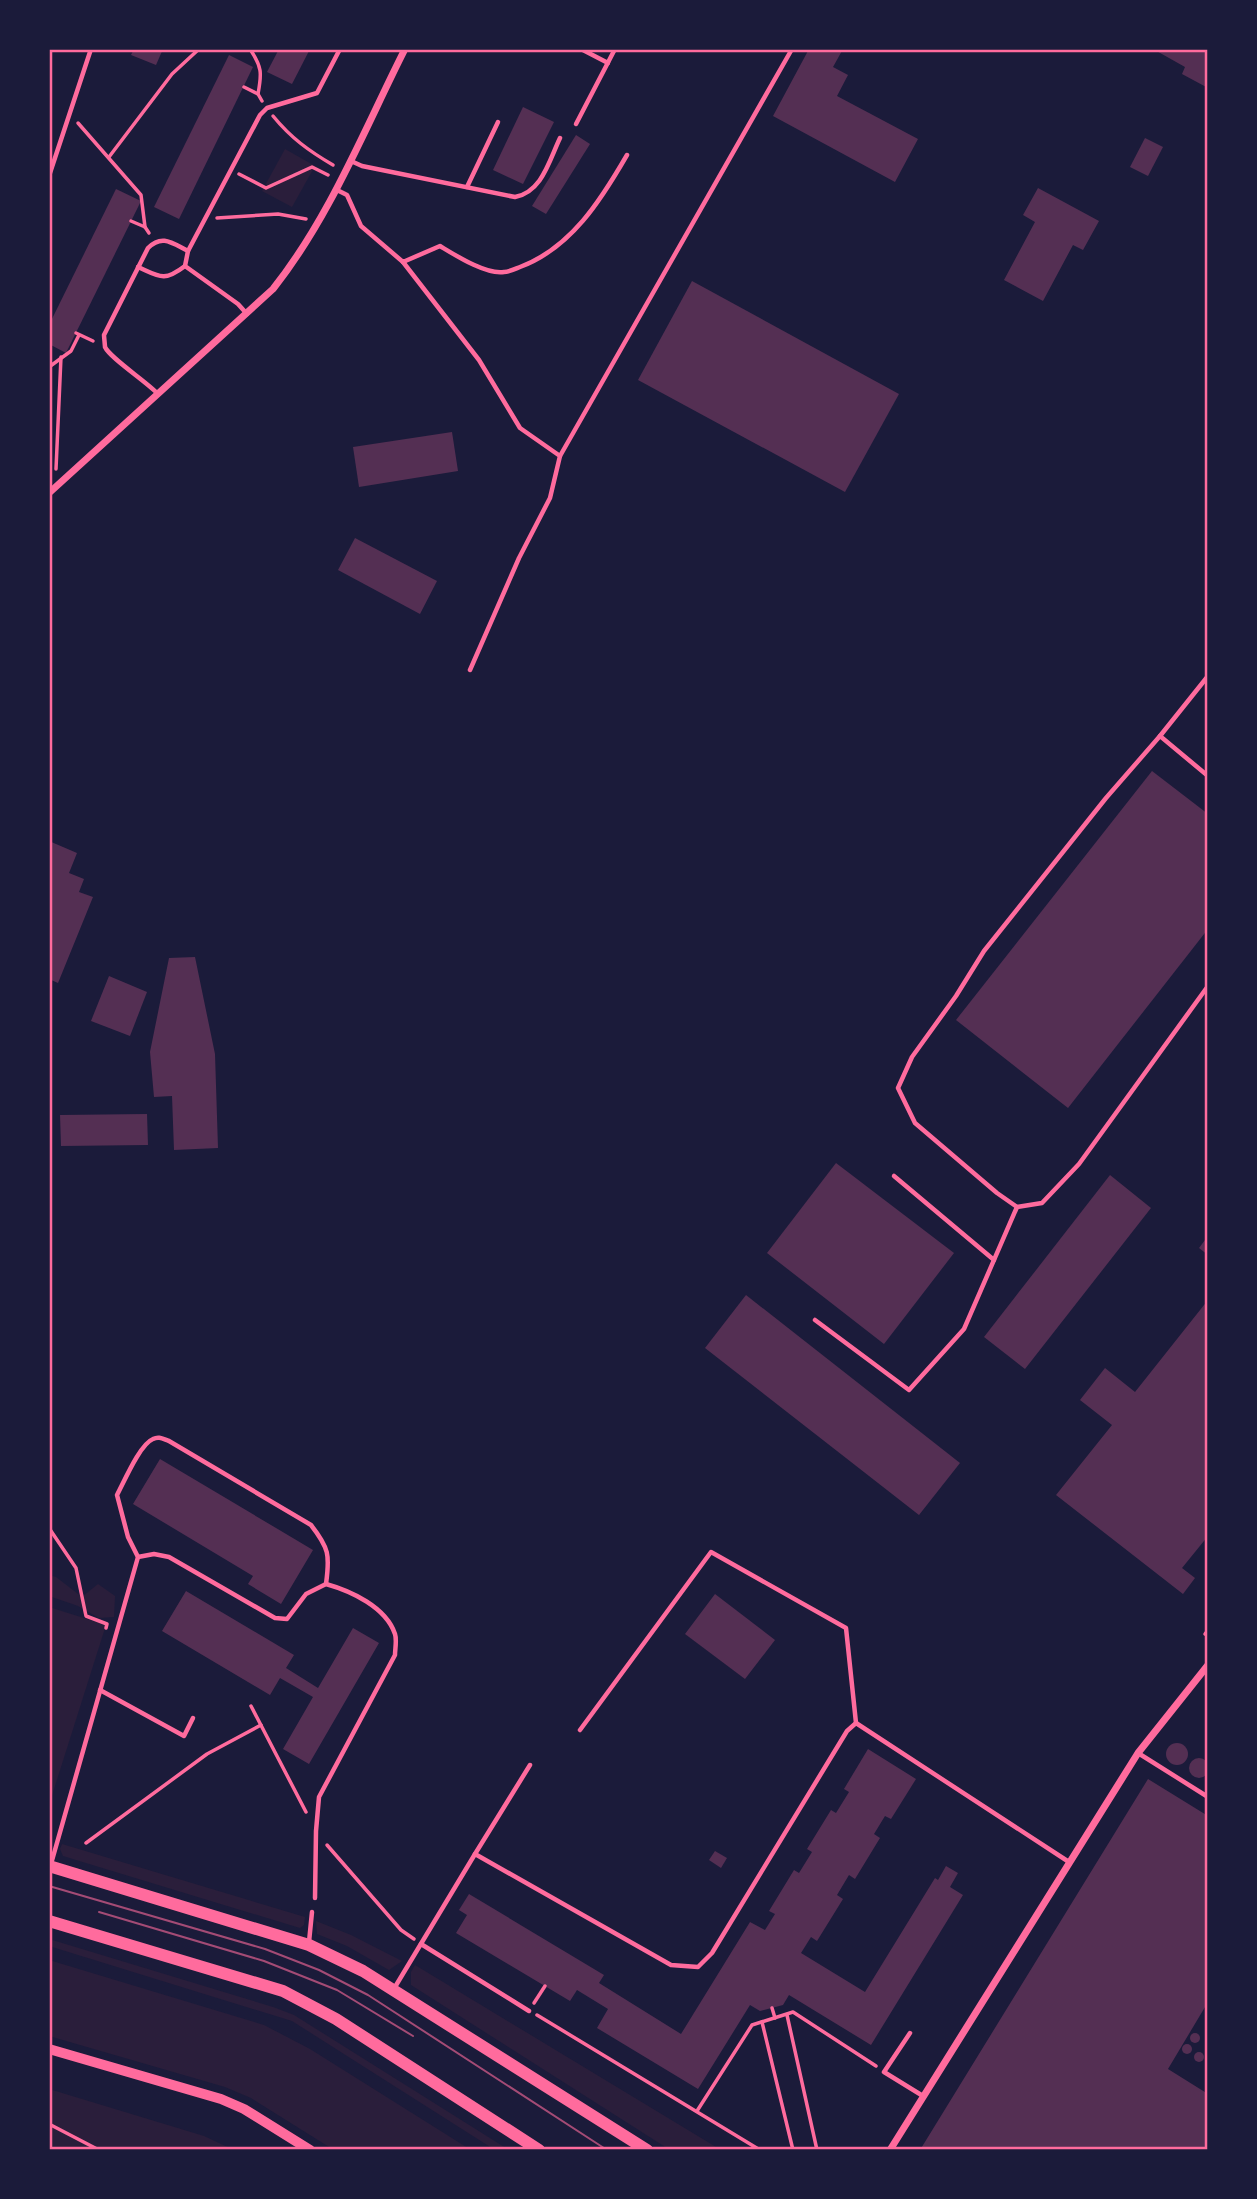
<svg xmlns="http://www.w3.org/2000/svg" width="1257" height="2199" viewBox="0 0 1257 2199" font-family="'IBM Plex Sans',sans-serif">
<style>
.green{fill:#2a1e3b}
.building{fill:#542f53}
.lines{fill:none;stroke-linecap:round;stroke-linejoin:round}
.path{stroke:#ff6b9d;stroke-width:3.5}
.service{stroke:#ff6b9d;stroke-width:4.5}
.minor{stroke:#ff6b9d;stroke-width:7}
.tertiary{stroke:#ff6b9d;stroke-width:10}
.secondary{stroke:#ff6b9d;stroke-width:12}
.tram{stroke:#a44b75;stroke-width:2}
.neatline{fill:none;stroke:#ff6b9d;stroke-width:2.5}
</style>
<rect width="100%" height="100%" fill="#1b1b3a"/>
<g class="green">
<path d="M 285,149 L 315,166 L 292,207 L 262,191 Z"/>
<path d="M 49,1575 L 56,1577 L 82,1597 L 98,1584 L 115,1596 L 114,1617 L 99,1618 L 78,1606 L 49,1596 Z"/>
<path d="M 49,1607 L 106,1625 L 49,1805 Z"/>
<path d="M 62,1844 L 305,1917 L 304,1925 L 300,1928 L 63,1856 L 60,1849 Z"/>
<path d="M 316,1921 L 351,1935 L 402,1961 L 389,1970 L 347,1946 L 317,1934 Z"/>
<path d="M 49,1939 L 273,2007 L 294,2015 L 509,2150 L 495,2150 L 292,2021 L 49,1946 Z"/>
<path d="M 49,1960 L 264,2025 L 310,2049 L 471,2150 L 334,2150 L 251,2098 L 225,2087 L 49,2036 Z"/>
<path d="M 415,1965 L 721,2150 L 670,2150 L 411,1985 L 411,1972 Z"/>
<path d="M 49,2089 L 204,2136 L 234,2150 L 49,2150 Z"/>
</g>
<g class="building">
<path d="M 134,49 L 163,49 L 156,65 L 131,55 Z"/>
<path d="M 279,49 L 310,49 L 292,84 L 267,72 Z"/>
<path d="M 809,49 L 843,49 L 833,67 L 848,75 L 837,96 L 918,139 L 895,182 L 773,116 Z"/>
<path d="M 1153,49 L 1204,49 L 1208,51 L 1208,88 L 1182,74 L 1185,67 Z"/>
<path d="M 229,55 L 253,67 L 179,219 L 154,207 Z"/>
<path d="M 523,107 L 554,122 L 523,184 L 493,170 Z"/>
<path d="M 576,135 L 590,144 L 546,214 L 532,206 Z"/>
<path d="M 1145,138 L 1163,147 L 1148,176 L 1130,167 Z"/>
<path d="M 1038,188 L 1099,221 L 1083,250 L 1073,245 L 1043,301 L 1004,280 L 1035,222 L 1023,215 Z"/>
<path d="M 116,189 L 141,201 L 66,353 L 49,344 L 49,325 Z"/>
<path d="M 692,281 L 899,394 L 845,492 L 638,380 Z"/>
<path d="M 452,432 L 458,471 L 359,487 L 353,447 Z"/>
<path d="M 355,538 L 437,581 L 420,614 L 338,570 Z"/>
<path d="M 1152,771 L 1208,814 L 1208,929 L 1068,1108 L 956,1020 Z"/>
<path d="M 49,841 L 77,853 L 69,873 L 84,879 L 79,892 L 93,897 L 58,983 L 49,979 Z"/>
<path d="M 195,957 L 215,1054 L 218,1148 L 174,1150 L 172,1096 L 154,1097 L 150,1052 L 169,958 Z"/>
<path d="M 109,976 L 147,992 L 130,1036 L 91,1021 Z"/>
<path d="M 147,1114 L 148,1145 L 61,1146 L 60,1115 Z"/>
<path d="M 836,1163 L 954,1253 L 884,1344 L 767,1253 Z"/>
<path d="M 1110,1175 L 1151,1208 L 1025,1369 L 984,1337 Z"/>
<path d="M 1208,1236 L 1208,1255 L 1199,1248 Z"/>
<path d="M 746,1295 L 960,1463 L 919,1515 L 705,1348 Z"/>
<path d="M 1208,1300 L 1208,1536 L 1182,1568 L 1195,1578 L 1183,1594 L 1056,1495 L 1112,1425 L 1080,1400 L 1105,1368 L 1135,1392 Z"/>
<path d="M 160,1459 L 313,1550 L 281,1604 L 248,1584 L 253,1576 L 133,1504 Z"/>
<path d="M 186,1591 L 294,1655 L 286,1668 L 318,1688 L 353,1628 L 379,1643 L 309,1764 L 283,1749 L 313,1697 L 280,1678 L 270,1695 L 162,1631 Z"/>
<path d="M 715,1594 L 775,1640 L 745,1679 L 685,1634 Z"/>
<circle cx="1177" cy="1754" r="11"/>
<path d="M 868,1749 L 916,1779 L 891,1819 L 885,1816 L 874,1834 L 880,1838 L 855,1879 L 849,1875 L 837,1895 L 843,1899 L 817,1941 L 811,1937 L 801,1953 L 865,1992 L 935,1878 L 938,1880 L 946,1866 L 958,1873 L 950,1887 L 963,1895 L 871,2045 L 789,1995 L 783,2005 L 760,2011 L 750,2005 L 698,2089 L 597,2028 L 608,2009 L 577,1990 L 570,2001 L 456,1933 L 467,1915 L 459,1910 L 469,1894 L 604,1975 L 599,1983 L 681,2034 L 750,1922 L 765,1930 L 775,1914 L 769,1911 L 794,1870 L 799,1873 L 812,1852 L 807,1849 L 831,1810 L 836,1813 L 849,1792 L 844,1789 Z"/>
<circle cx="1199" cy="1768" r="10"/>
<path d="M 1148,1779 L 1208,1816 L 1208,2002 L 1168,2069 L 1208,2094 L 1208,2150 L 920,2150 Z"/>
<path d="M 715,1851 L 727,1858 L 721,1868 L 709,1860 Z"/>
<circle cx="1195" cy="2038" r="5"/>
<circle cx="1187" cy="2049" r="5"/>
<circle cx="1199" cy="2057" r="5"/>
</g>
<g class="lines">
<g class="path">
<path d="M 250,49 C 262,67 262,73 258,94"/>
<path d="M 244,87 L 258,94 L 262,101"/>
<path d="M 273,116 C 291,138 309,151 333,165"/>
<path d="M 78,123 L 141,195 L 145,227"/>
<path d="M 109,157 L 172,74 L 199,49"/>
<path d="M 239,174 L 266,188 L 312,167 L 328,175"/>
<path d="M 217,218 L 278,214 L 306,219"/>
<path d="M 131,221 L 145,227 L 149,233"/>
<path d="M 76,333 L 93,341"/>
<path d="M 49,367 L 71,351 L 79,335"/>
<path d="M 56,469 L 61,357"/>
<path d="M 49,1528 L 76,1568 L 86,1616 L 107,1624 L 106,1628"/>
<path d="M 1205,1634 L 1208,1630"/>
<path d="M 251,1706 L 306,1812"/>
<path d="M 86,1843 L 207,1754 L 261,1725"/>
<path d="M 327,1845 L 401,1930 L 414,1939"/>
<path d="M 534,2003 L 545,1986"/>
<path d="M 772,2008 L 775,2018"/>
<path d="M 537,2015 L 760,2150"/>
<path d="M 787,2015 L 817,2150"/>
<path d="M 762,2022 L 793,2150"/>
<path d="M 697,2111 L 752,2025 L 793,2012 L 876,2066"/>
<path d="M 49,2124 L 99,2150"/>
</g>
<g class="service">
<path d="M 581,49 L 608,63"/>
<path d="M 576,124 L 615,49"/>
<path d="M 351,161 L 362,166 L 515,197 C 542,192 549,161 560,138"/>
<path d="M 49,176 L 91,49"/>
<path d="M 467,187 L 498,122"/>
<path d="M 337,190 L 347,195 L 361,226 L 403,262 L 440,246 C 455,255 486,275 504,272 C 509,272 515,269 520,267 C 571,248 601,200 627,155"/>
<path d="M 403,262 L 479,360 L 520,428 L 560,456 L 550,498 L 519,558 L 470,670"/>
<path d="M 138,267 C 160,277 164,282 185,266"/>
<path d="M 247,314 L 238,304 L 185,266 L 188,251 L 260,115 L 267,108 L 317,93 L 340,49"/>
<path d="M 158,394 C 147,382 110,358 105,347 C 105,346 104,336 104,335 L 148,248 C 162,234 172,243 188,251"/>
<path d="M 560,456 L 792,49"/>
<path d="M 1208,676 L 1160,736 L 1208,776"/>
<path d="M 1160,736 L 1106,798 L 984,951 L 956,996 L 912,1057 L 898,1088 L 915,1123 L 997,1193 L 1017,1207 L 1042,1203 L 1079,1164 L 1208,986"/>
<path d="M 894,1176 L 994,1260"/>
<path d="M 815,1320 L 909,1390 L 964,1329 L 1017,1207"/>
<path d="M 138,1557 L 154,1554 L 169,1557 L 275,1618 L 287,1619 L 306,1594 L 326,1584 C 351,1591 386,1607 395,1634 C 397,1640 395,1649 395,1655 L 319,1797 L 316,1831 L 315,1898"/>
<path d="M 100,1690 L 184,1736 L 193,1718"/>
<path d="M 580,1730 L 711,1552 L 846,1628 L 856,1723"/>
<path d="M 1138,1753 L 1208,1797"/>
<path d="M 475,1854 L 530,1765"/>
<path d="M 51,1864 L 138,1557 L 128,1537 L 117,1495 C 124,1482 140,1444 153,1439 C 159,1436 163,1439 169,1441 L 311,1525 C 329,1548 330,1555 326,1584"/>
<path d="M 309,1942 L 312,1912"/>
<path d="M 421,1944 L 529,2011"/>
<path d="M 395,1987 L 475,1854 L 671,1965 L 698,1967 L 712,1953 L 847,1731 L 856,1723 L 1069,1862"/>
<path d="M 910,2033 L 884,2072 L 923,2096"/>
</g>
<g class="minor">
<path d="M 49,493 L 273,289 C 330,217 364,130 405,49"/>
<path d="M 890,2150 L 1138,1753 L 1208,1665"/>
</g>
<path class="tertiary" d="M 49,2049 L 221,2099 L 244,2109 L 310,2150"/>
<g class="secondary">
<path d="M 49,1866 L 309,1945 L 363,1971 L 647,2150"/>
<path d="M 49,1921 L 283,1991 L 336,2019 L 539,2150"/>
</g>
<g class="tram">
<path d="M 49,1886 L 265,1949 L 319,1970 L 368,1995 L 607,2150"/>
<path d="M 99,1912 L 264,1961 L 337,1990 L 413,2036"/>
</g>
</g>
<rect width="1257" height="2199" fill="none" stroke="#1b1b3a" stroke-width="102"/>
<rect x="51" y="51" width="1155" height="2097" class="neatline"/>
</svg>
